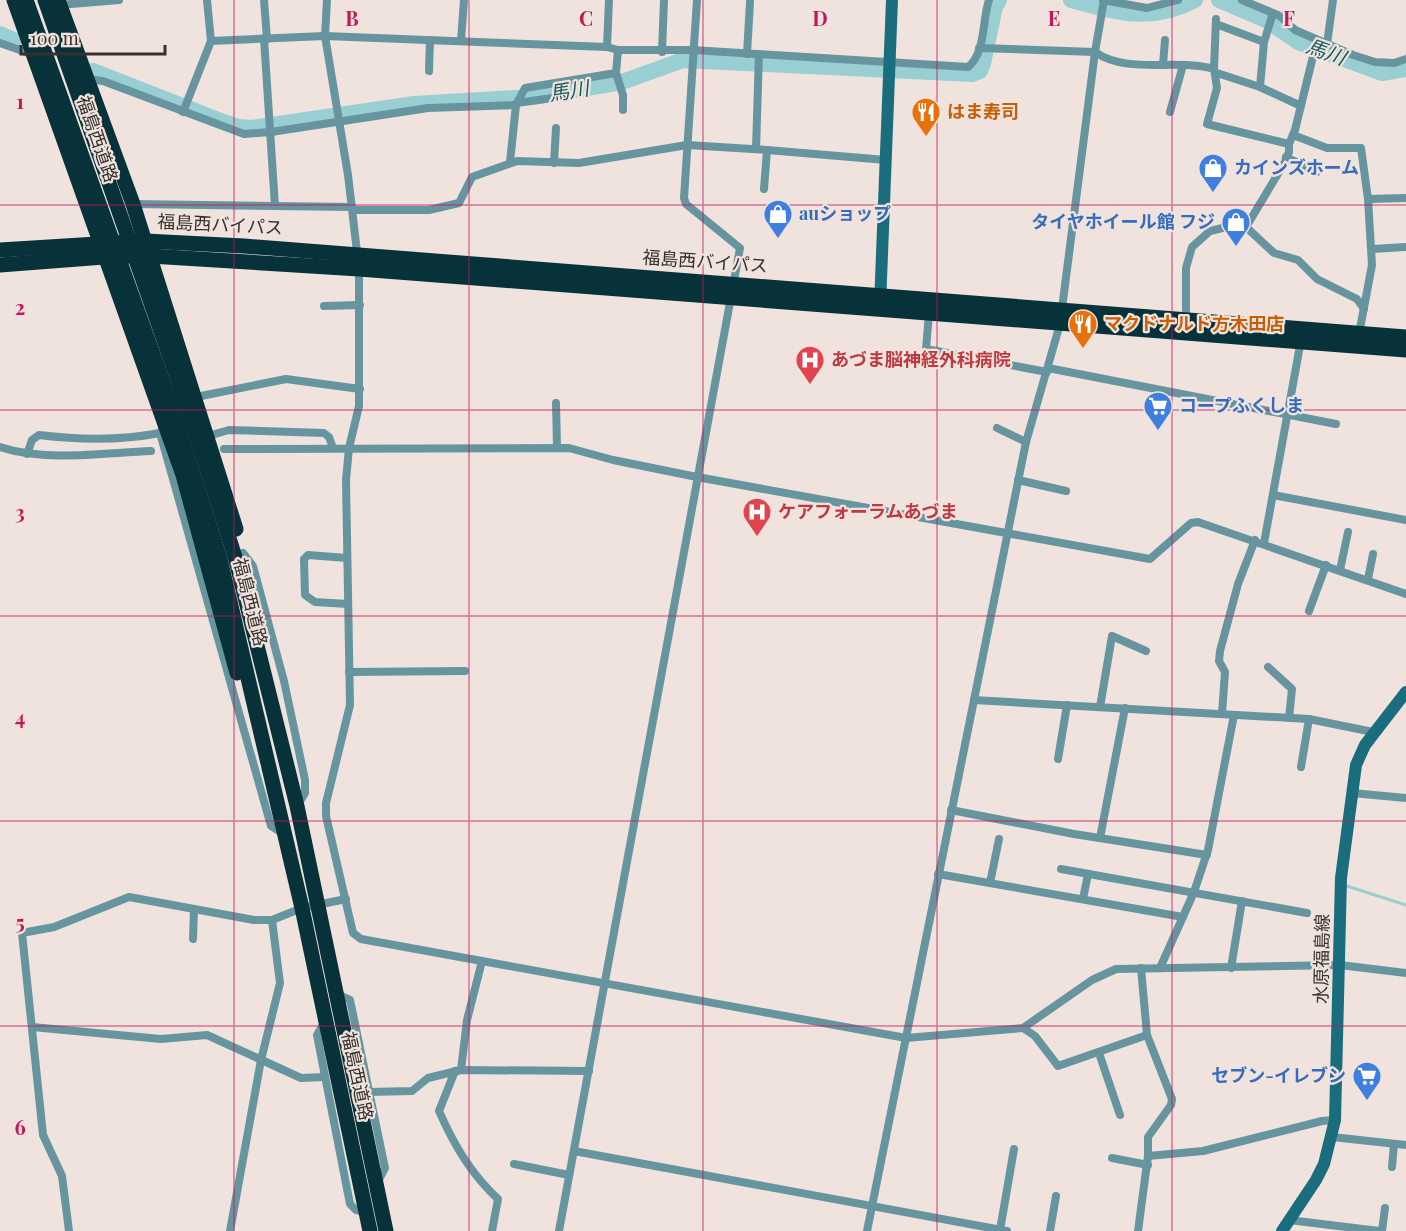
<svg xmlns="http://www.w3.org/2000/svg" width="1406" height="1231" viewBox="0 0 1406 1231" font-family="'Playfair Display','Noto Sans JP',serif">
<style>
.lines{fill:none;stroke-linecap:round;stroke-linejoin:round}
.stream{stroke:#99cfd2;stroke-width:3}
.river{stroke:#99cfd2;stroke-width:16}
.street{stroke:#67959f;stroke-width:8}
.secondary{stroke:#1a6d7c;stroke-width:12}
.highway{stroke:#073239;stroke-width:15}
.grid{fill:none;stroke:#c2185b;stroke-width:1.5;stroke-opacity:0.55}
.labels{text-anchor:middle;stroke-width:4.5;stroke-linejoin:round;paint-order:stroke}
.food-label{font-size:18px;font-weight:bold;fill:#c56008;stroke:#f0e3de;text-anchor:start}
.street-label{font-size:18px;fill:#36312f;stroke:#f0e3de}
.shop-label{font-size:18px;font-weight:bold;fill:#366cbe;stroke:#f0e3de;text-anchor:start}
.health-label{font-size:18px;font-weight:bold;fill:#be3a42;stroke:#f0e3de;text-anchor:start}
.water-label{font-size:20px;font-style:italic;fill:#0f5b5e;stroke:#f0e3de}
.grid-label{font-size:20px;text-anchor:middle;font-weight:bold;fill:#c2185b;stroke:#f0e3de;stroke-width:4.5;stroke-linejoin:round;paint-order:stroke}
</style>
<rect width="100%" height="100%" fill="#f0e3de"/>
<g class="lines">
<path class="stream" d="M 1347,886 L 1406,905"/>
<g class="river">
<path d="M 1071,0 C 1117,12 1150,24 1195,0"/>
<path d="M 1219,0 L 1268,21 L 1298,42 L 1382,73 L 1406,69"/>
<path d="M 0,34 L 14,40"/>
<path d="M 93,71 L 218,120 L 239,127 L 252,128 L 414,104 L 532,97 L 622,82 L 683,60 L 972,74 L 980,71 L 983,63 L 995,7 L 999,0"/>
</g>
<g class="street">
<path d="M 264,0 L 267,39"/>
<path d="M 327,0 L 325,36 L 348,175 L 359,269 L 359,406 L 349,448 L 346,480 L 350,705 L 326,803 L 326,816 L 353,933 L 361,939 L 906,1038 L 1023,1028 L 1092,980 L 1116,969 L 1340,965 L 1406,973"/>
<path d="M 1103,0 L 1147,8 L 1178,0"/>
<path d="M 1242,0 L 1280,16 L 1295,30 L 1353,55 L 1375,62 L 1394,63 L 1406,59"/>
<path d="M 59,5 L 119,0"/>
<path d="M 1216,19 L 1214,69 L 1217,88 L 1207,124 L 1289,144 L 1295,130 L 1317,40"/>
<path d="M 1216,24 L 1264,42"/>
<path d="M 264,39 L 275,206"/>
<path d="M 211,41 L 325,36 L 607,47 L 609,0"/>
<path d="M 461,41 L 464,0"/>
<path d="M 0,43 L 34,55"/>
<path d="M 1327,44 L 1333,0"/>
<path d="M 607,47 L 618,50 L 693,50 L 968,67 C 986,53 982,20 989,0"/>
<path d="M 979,48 L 1095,52 C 1128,75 1177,58 1214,69"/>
<path d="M 618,50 L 616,73 L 623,95 L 623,110"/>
<path d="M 662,52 L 664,0"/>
<path d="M 747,54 L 750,2"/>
<path d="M 1163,65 L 1165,40"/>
<path d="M 429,71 L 430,40"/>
<path d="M 1217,73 L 1260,87 L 1301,106"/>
<path d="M 87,79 L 103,81 L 244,134 L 271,132 L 428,108 L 516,105 L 510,162"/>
<path d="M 1260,87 L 1264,42 L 1273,13"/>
<path d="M 517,103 L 552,98"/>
<path d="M 516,105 L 525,88 L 616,73"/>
<path d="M 183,112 L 211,41 L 207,0"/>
<path d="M 1170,112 L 1183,65"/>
<path d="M 1293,135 L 1327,148 L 1361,148 L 1368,199 L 1372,265 L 1359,334"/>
<path d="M 756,149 L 759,54"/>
<path d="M 767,150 L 886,160"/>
<path d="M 1286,157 L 1317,172"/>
<path d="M 554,163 L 556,128"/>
<path d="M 1368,199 L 1406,198"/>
<path d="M 133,204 L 352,207"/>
<path d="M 353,210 L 429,210 L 459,203 L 472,177 L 517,161 L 579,163 L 687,145 L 767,150 L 764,189"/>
<path d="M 1246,227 L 1285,162 L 1289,152 L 1289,144"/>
<path d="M 1372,249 L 1406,247"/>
<path d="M 324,306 L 360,305"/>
<path d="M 929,314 L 926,349 L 1047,372"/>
<path d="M 1186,320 L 1186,268 L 1192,247 L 1210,231 L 1231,226 L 1246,227 L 1274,253 L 1298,260 L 1317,279 L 1357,299 L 1364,309"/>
<path d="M 1048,368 L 1336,424"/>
<path d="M 196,397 L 286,379 L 360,389"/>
<path d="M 556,403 L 557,447"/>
<path d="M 997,428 L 1026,442"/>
<path d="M 160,433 L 271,826 L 285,835"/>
<path d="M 208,436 L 229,430 L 324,433 L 329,437 L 333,448"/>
<path d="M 0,447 C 47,462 102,453 151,451"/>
<path d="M 224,449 L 569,448 L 613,460 L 697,477 L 1150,559 L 1191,523 L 1198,522 L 1406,594"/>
<path d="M 27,454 L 32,440 L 39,435 C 80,440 119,441 160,433 L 162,429"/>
<path d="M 1018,480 L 1066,491"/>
<path d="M 1273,495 L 1406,520"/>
<path d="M 1264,543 L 1301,340"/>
<path d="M 243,553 L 253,566 L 284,681 L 305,780 L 305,793 L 298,805"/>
<path d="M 347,558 L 308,555 L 304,559 L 305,595 L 315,602 L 348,604"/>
<path d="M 1340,570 L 1348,532"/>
<path d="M 1368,579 L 1373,554"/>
<path d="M 1309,611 L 1326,565"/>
<path d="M 1268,667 L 1292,689 L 1289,718"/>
<path d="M 349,672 L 465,671"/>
<path d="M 974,700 L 1309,719 L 1373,732"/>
<path d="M 1100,707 L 1112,636 L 1146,651"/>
<path d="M 1222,714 L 1225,672 L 1219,661 L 1220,651 L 1238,584 L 1255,540"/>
<path d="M 1058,759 L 1067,705"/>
<path d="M 1301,767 L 1309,719"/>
<path d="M 1352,793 L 1406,798"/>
<path d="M 951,810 L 1074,834 L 1207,855"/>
<path d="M 1100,838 L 1125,708"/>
<path d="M 1061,869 L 1307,913"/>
<path d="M 938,874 L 1183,917"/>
<path d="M 990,883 L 999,839"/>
<path d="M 1083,899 L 1088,874"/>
<path d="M 193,939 L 194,909"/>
<path d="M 1141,968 L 1147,1035 L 1172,1099 L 1171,1105 L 1148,1137 L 1148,1156"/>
<path d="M 1160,968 L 1194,892 L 1208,850 L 1234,715"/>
<path d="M 1231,968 L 1242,901"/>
<path d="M 337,994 L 350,1000 L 385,1168 L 377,1183"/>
<path d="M 325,1021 L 317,1035 L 350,1204 L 356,1210 L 366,1212"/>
<path d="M 32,1027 L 161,1039 L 207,1035 L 301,1078 L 324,1077"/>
<path d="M 1023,1028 L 1035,1036 L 1058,1066 L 1147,1035"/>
<path d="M 1099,1053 L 1120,1115"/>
<path d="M 461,1070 L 467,1020 L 482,961"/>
<path d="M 455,1071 L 439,1111 C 454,1145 471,1174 498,1199 L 492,1231"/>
<path d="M 369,1092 L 412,1091 L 428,1078 L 461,1070 L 589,1071"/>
<path d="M 1332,1137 L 1406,1145"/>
<path d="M 574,1151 L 1007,1231"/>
<path d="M 1112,1158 L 1148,1165"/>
<path d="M 514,1164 L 569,1175"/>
<path d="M 1392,1167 L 1394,1144"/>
<path d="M 1289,1220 L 1379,1231"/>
<path d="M 1000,1230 L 1014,1149"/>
<path d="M 69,1231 L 62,1176 L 43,1135 L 22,933 L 54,927 L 129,897 L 254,920 L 272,920"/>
<path d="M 230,1231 L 261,1060 L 280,983 L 272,920 L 302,908 L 346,899"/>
<path d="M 559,1231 L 740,248 L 686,204 L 684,198 L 697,0"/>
<path d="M 867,1231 L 1026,442 L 1060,324 L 1095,52 L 1104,0"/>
<path d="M 1050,1231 L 1056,1196"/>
<path d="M 1138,1231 L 1148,1156 L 1203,1151 L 1322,1121 L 1335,1120"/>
<path d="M 1382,1231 L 1385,1208"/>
</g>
<g class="secondary">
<path d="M 880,305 L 892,0"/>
<path d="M 1282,1231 L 1316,1180 L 1324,1164 L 1335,1120 L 1341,878 L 1356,765 L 1365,745 L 1406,692"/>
</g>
<g class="highway">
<path d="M 14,0 L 183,475 L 237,673"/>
<path d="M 26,0 L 172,407 L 220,559 L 302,908 L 370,1231"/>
<path d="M 45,0 L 186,403 L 235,557 L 297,806 L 386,1231"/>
<path d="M 58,0 L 133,204 L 236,529"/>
<path d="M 0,250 L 145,241 L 244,246 L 1406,337"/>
<path d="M 0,265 L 117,256 L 150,256 L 359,269 L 1406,350"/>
</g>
</g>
<path class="grid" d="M 234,0 L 234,1231M 469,0 L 469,1231M 703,0 L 703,1231M 937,0 L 937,1231M 1172,0 L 1172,1231M 0,205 L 1406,205M 0,410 L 1406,410M 0,616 L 1406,616M 0,821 L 1406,821M 0,1026 L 1406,1026"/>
<defs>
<g id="restaurant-pin" transform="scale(1.5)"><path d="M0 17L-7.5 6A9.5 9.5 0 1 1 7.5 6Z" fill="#e8710a" stroke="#f0e3de"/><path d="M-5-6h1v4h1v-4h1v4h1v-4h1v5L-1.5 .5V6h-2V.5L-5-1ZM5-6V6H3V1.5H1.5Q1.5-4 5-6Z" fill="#fff"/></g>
<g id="shop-pin" transform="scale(1.5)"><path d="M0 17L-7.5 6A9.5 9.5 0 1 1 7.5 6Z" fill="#3f7fe0" stroke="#f0e3de"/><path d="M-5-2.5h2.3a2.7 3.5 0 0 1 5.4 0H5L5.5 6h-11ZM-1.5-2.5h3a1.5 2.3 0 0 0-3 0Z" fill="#fff"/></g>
<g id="hospital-pin" transform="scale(1.5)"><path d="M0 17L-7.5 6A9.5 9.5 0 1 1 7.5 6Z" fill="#e0444e" stroke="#f0e3de"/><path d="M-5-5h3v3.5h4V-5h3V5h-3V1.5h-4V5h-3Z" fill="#fff"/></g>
<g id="supermarket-pin" transform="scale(1.5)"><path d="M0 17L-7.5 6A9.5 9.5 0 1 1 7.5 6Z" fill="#3f7fe0" stroke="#f0e3de"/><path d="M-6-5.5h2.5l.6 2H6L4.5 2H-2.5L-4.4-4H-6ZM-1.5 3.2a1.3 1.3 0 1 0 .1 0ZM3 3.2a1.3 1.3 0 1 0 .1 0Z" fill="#fff"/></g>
</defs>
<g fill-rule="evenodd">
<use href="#restaurant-pin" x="926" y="112"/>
<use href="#shop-pin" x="1213" y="168"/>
<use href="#shop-pin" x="778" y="214"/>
<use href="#shop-pin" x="1236" y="222"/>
<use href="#restaurant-pin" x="1083" y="324"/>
<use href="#hospital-pin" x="810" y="360"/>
<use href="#supermarket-pin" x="1158" y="406"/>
<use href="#hospital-pin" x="757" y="512"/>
<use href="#supermarket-pin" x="1367" y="1076"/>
</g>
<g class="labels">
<g class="food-label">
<text x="947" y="118">はま寿司</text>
<text x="1104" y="330">マクドナルド方木田店</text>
</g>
<g class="street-label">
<text transform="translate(97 139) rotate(71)" y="6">福島西道路</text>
<text transform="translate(220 225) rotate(3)" y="6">福島西バイパス</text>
<text transform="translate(705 262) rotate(4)" y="6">福島西バイパス</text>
<text transform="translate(250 602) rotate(76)" y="6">福島西道路</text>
<text transform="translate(1322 959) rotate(-89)" y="6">水原福島線</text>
<text transform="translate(357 1076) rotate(78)" y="6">福島西道路</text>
</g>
<g class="shop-label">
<text x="1234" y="174">カインズホーム</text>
<text x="799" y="220">auショップ</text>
<text x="1215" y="228" text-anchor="end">タイヤホイール館 フジ</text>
<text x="1179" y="412">コープふくしま</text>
<text x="1346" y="1082" text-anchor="end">セブン-イレブン</text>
</g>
<g class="health-label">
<text x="831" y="366">あづま脳神経外科病院</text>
<text x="778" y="518">ケアフォーラムあづま</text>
</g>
<g class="water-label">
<text transform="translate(1326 52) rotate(20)" y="7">馬川</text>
<text transform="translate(569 91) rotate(-9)" y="7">馬川</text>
</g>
</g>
<g class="grid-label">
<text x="352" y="26">B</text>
<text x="586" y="26">C</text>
<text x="820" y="26">D</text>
<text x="1054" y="26">E</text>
<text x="1289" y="26">F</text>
<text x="20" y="109">1</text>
<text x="20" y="315">2</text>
<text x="20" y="520">3</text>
<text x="20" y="725">4</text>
<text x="20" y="930">5</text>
<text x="20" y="1135">6</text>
</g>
<path d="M21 45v9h144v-9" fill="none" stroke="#36312f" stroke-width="3"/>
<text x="30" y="45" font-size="18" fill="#36312f" stroke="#f0e3de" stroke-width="4.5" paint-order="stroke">100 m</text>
</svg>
